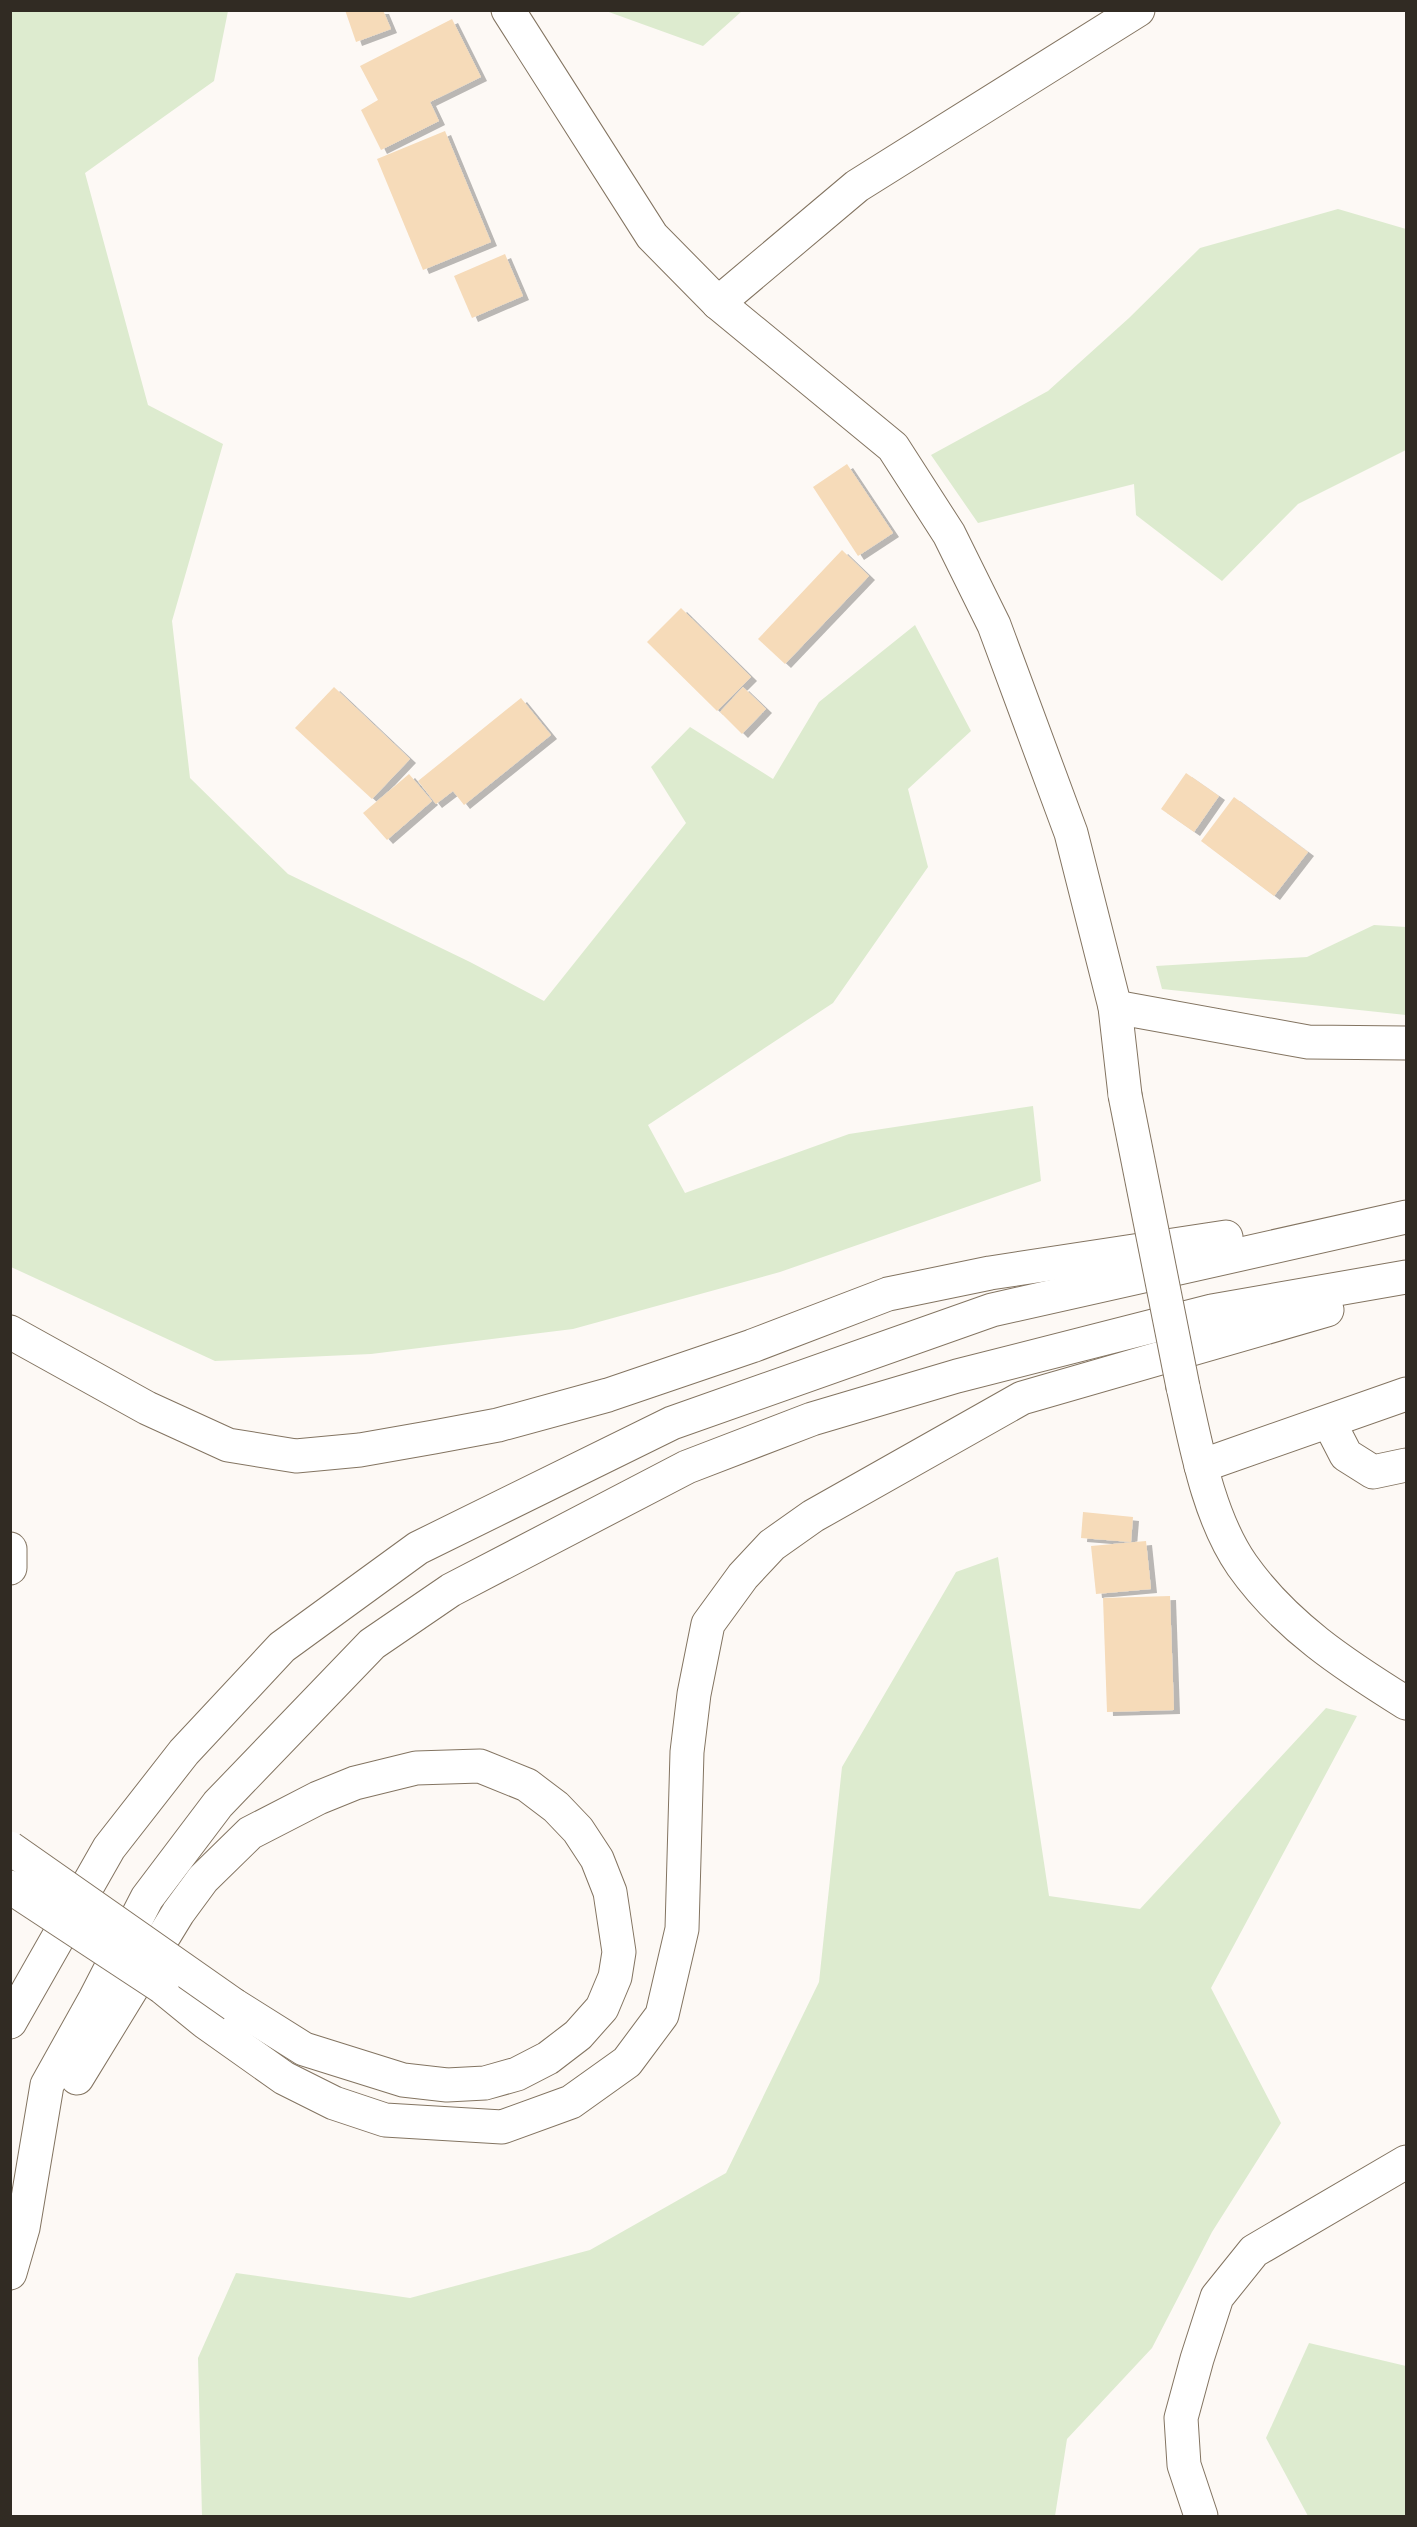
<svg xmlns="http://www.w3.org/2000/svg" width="1417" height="2527" viewBox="0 0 1417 2527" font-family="Commissioner,sans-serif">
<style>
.green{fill:#ddebcf}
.building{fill:#f6dbb9;filter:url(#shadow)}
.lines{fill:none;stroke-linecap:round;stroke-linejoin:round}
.minor-casing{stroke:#837461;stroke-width:35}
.minor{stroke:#fff;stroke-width:33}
.minor-bridge-casing{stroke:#837461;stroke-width:35;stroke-linecap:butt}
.minor-bridge{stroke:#fff;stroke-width:33}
</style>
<defs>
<filter id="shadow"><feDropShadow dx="6" dy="4" stdDeviation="0" flood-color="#0004"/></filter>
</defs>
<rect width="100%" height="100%" fill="#fdf9f5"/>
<g class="green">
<path d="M 11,10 L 228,11 L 214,81 L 85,173 L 148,405 L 223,444 L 172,621 L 190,778 L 288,874 L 470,962 L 544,1001 L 686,823 L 651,767 L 690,727 L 773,779 L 819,702 L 915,625 L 971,731 L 908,789 L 928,867 L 833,1003 L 648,1125 L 685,1193 L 849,1134 L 1033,1106 L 1041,1181 L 780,1272 L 573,1329 L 371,1354 L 215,1361 L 11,1267 Z"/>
<path d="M 606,11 L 742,11 L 703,46 Z"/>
<path d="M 1338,209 L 1406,229 L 1406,450 L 1298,504 L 1222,581 L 1136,515 L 1134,484 L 978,523 L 931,455 L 1048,391 L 1129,318 L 1200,248 Z"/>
<path d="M 1374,925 L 1406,927 L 1406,1015 L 1162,989 L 1156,966 L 1307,957 Z"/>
<path d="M 998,1557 L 1049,1896 L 1140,1909 L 1326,1708 L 1357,1716 L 1211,1988 L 1281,2123 L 1212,2232 L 1152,2348 L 1067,2439 L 1055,2516 L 202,2516 L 198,2358 L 236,2273 L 410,2298 L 590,2250 L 726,2173 L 819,1982 L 842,1767 L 956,1572 Z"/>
<path d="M 1309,2343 L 1406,2366 L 1406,2516 L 1308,2516 L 1266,2438 Z"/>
</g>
<g class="building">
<path d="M 345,10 L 383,10 L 391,29 L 356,42 Z"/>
<path d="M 452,19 L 481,77 L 430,102 L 439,121 L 381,150 L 361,110 L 378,100 L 360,66 Z"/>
<path d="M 445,131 L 491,242 L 423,270 L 377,159 Z"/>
<path d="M 505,254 L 523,296 L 472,318 L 454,276 Z"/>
<path d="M 847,464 L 893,533 L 858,556 L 813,487 Z"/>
<path d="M 842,550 L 869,576 L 785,664 L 758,639 Z"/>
<path d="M 681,608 L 751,677 L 717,711 L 647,642 Z"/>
<path d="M 334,687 L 410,759 L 372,799 L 295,728 Z"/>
<path d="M 743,687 L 766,709 L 742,734 L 720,712 Z"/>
<path d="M 521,698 L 551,735 L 464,805 L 453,791 L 436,804 L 418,781 Z"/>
<path d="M 1186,773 L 1219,796 L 1194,832 L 1161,809 Z"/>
<path d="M 409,774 L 432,801 L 387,840 L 363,813 Z"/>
<path d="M 1234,797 L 1308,852 L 1274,896 L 1201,841 Z"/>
<path d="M 1083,1512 L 1133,1517 L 1131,1542 L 1081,1538 Z"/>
<path d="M 1146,1541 L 1151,1589 L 1096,1594 L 1091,1546 Z"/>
<path d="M 1170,1596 L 1174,1710 L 1107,1712 L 1103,1598 Z"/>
</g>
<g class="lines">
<g class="minor-casing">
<g id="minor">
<path d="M 508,10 L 652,236 L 718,303 L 893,447 L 949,534 L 994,625 L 1071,833 L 1115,1007 L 1125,1095"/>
<path d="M 718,303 L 857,186 L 1138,10"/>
<path d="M 1115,1007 L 1308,1042 L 1406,1043"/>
<path d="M 10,1332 L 147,1408 L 228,1445 L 296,1456 L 360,1450 L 434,1437 L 498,1425 L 608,1395 L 752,1346 L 888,1294 L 990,1273 L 1226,1237"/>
<path d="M 1183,1387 C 1196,1445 1208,1516 1242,1565 C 1285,1626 1345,1665 1406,1703"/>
<path d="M 1329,1422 L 1346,1455 L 1373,1472 L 1406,1465"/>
<path d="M 1201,1466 L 1406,1394"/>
<path d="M 10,1549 L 10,1568"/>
<path d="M 162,1987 L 205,2022 L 284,2078 L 334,2103 L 385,2120 L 502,2127 L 571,2102 L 627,2062 L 662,2015 L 682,1929 L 687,1752 L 694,1694 L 708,1624 L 743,1576 L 772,1545 L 813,1516 L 1022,1398 L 1327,1310"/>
<path d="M 10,2022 L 109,1848 L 184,1752 L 282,1647 L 418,1548 L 672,1423 L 992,1310 L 1406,1217"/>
<path d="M 77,2078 L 178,1913 L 203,1879 L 250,1833 L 318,1798 L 355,1783 L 416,1768 L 480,1766 L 527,1785 L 556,1807 L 578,1830 L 597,1859 L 610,1892 L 619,1952 L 615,1977 L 602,2008 L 578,2035 L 548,2058 L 517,2074 L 485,2083 L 447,2085 L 403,2080 L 304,2049 L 234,2005"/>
<path d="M 10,2273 L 23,2228 L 47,2085 L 95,1999 L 147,1898 L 218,1804 L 372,1644 L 451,1590 L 687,1467 L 812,1419 L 957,1376 L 1212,1311 L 1406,1277"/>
<path d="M 1201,2516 L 1184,2465 L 1181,2418 L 1197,2359 L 1217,2297 L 1254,2251 L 1406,2162"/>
</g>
</g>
<use href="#minor" class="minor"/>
<g class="minor-bridge-casing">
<g id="minor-bridge">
<path d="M 1125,1095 L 1183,1387"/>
<path d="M 10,1848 L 234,2005"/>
<path d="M 10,1887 L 162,1987"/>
</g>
</g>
<use href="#minor-bridge" class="minor-bridge"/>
</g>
<rect width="1417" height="2527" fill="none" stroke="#312b23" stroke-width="24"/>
</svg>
